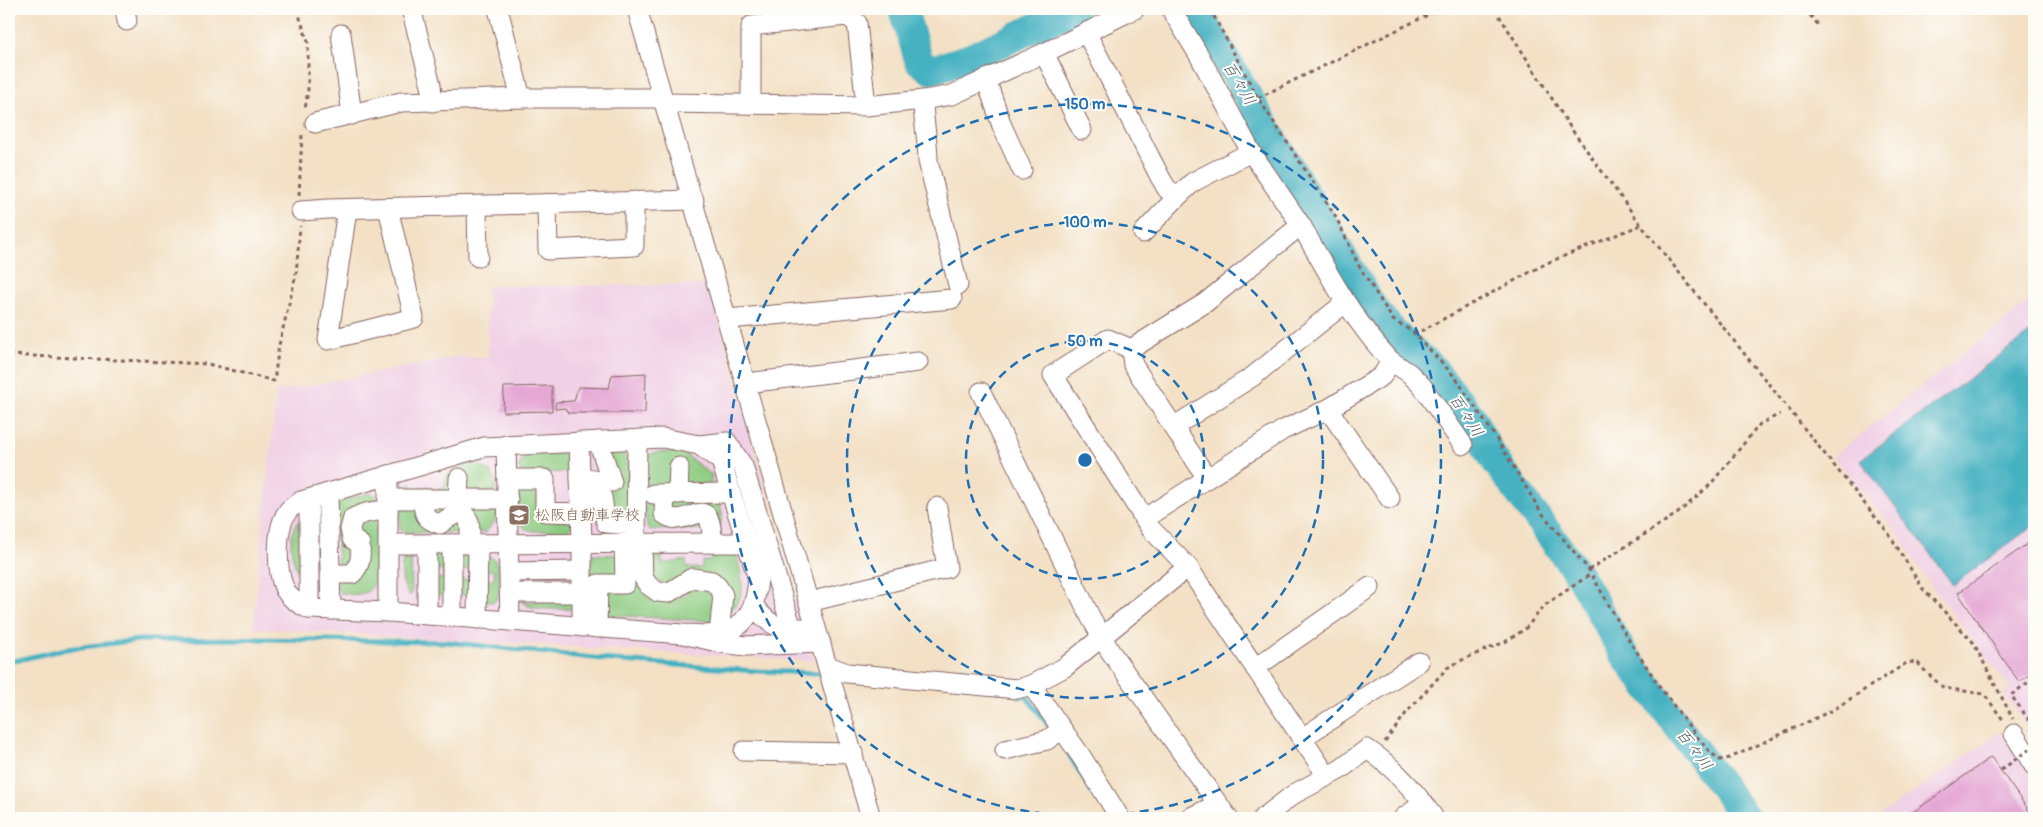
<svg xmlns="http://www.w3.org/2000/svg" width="2043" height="827" viewBox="0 0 2043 827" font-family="Pangolin,'Klee One',sans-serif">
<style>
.built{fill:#f0d0e5}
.green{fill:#8cca80;stroke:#6b7456}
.water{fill:#44b1c1;stroke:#476876}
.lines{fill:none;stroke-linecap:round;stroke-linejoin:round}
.stream{stroke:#44b1c1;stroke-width:5}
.river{stroke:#44b1c1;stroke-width:29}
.building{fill:#e5a8d5}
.minor-casing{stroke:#856361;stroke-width:21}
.path{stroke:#856361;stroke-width:3;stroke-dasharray:4 4;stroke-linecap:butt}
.minor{stroke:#fff;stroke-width:19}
.path-bridge{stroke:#856361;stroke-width:3;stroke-dasharray:4 4;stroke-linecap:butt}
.ring{fill:none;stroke:#1f6fb2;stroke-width:2.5;stroke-dasharray:9 6}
.labels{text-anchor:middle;stroke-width:4;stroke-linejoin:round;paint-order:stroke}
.education-label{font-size:15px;fill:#785e54;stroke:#fdfcf7;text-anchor:start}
.water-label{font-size:16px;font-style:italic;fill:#485967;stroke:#fdfcf7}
.centre{fill:#1f6fb2;stroke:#fdfcf7;stroke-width:2.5}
.ring-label{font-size:15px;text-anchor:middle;font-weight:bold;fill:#1f6fb2;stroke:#fdfcf7;stroke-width:4;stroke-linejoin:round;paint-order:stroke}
</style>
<rect width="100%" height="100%" fill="#fdfcf7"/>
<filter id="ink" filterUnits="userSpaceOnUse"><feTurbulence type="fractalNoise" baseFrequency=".02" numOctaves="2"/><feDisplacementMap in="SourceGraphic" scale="10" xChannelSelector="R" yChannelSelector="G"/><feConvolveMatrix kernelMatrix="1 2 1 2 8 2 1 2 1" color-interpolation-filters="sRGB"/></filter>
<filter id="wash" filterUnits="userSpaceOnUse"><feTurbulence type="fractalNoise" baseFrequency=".0096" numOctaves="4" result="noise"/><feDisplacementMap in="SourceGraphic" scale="20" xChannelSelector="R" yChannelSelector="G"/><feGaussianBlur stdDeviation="1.12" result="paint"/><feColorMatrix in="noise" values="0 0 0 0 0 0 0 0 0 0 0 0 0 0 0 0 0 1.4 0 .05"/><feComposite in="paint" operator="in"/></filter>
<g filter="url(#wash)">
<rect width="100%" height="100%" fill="#f3e0c5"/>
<g class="built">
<path d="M 709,285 L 814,661 L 253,628 L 276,392 L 458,357 L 488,358 L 487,286 Z"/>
<path d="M 2030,301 L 2034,307 L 2034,736 L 2003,693 L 2010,688 L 1930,584 L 1899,535 L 1833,456 Z"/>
<path d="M 2001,732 L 2014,752 L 2034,739 L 2034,818 L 1875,818 Z"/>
</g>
<g class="green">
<path d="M 621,452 L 628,459 L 630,515 L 609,518 L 585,483 L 617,485 L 608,454 Z"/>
<path d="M 658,452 L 682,452 L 712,475 L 710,486 L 651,488 L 646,486 L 645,459 L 651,454 Z"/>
<path d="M 530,454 L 563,454 L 570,459 L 570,472 L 522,473 L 518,467 L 524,457 Z"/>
<path d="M 471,464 C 485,465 500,475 495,491 L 453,493 L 400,491 L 401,488 L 412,484 L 413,490 L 429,486 L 432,491 L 444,486 L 448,473 Z"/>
<path d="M 536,483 L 540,517 L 574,522 L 568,531 L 532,531 L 524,528 L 518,520 L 519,487 Z"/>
<path d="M 368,493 L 375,495 L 377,501 L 355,509 L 353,548 L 355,562 L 338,570 L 335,507 L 340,502 Z"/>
<path d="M 653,501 L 659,506 L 697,515 L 705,529 L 650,530 L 647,527 L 645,507 L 649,502 Z"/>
<path d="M 671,501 L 719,502 C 723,512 724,518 718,528 L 681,515 L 669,506 Z"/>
<path d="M 402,505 L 415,505 L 420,516 L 462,520 L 463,533 L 404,532 L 400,529 L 400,509 Z"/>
<path d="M 428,506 L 495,506 C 501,518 492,524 485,533 L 479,532 L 475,529 L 474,520 L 436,519 Z"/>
<path d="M 374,518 L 377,527 L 376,580 C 369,597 356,595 341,593 L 337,588 L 338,581 L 355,579 L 357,529 L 359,520 Z"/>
<path d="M 299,521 L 299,575 C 292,560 285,534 299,521 Z"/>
<path d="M 717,552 L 736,554 C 742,577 749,596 728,612 L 725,585 L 673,585 L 651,581 L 647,556 L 662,555 L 662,564 L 686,560 L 687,568 L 701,568 L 703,561 L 710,561 Z"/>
<path d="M 433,554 L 445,554 L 446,596 L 436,595 L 435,578 L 443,579 L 443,570 L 436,571 Z"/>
<path d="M 459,554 L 469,554 L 471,595 L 459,595 L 459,579 L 467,580 L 469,577 L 469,569 L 460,571 Z"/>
<path d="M 592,554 L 617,555 L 621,580 L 593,581 L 594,613 L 589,557 Z"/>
<path d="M 411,555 L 412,592 L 410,596 C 402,589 400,569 403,559 Z"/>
<path d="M 487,555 L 495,560 C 499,570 503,591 496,600 L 492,602 L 485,602 L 483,580 L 494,579 L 494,571 L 484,570 Z"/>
<path d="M 564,555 L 572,556 L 575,560 L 575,564 L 541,562 L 540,567 L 524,566 L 524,561 L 527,558 Z"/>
<path d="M 630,555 L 637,582 L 676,598 L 685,595 L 690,588 L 706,585 L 715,597 L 712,621 L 606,615 L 602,588 L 630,588 Z"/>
<path d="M 575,600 L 574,607 L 570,609 C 557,608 533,612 522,602 Z"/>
</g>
<path class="water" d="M 2032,331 L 2034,334 L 2034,525 L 1953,585 L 1860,460 Z"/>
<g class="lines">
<g class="stream">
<path d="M 9,662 L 66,649 L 139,640 L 259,639 L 447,642 L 621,661 L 757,671 L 820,673"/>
<path d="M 1019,696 L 1026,696 L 1049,726"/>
<path d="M 1069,755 L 1094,795"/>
</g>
<g class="river">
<path d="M 903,9 L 919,61 L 931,70 L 972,57 L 1075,9"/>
<path d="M 1196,9 L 1376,312 L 1402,341 L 1432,367 L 1471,416 L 1493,458 L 1579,575 L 1623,653 L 1746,818"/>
</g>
</g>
<g id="blocks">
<g class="building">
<path d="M 646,373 L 645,413 L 568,413 L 565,408 L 555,409 L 556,402 L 574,401 L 578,387 L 609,388 L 612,375 Z"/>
<path d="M 552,386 L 552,411 L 503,412 L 504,387 Z"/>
<path d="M 2034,539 L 2034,671 L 2019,682 L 1958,593 Z"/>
<path d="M 1991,757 L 2034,818 L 1905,818 Z"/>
</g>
</g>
</g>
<g filter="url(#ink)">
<use href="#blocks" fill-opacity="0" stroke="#856361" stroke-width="1"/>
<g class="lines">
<g class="minor-casing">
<g id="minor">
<path d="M 125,9 L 127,21"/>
<path d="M 411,9 L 431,85 L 433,102"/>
<path d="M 498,9 L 521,98"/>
<path d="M 637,9 L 871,818"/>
<path d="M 1171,9 L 1200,57 L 1251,152 L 1301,225 L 1205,303 L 1131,349 L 1108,339 L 1053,375 L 1151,529 L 1188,567 L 1327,776"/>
<path d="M 1086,32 L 1160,177 L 1167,189 L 1177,197 L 1193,182 L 1251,152"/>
<path d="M 341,34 L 352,115"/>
<path d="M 1044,53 L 1082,130"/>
<path d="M 986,79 L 1002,126 L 1022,170"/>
<path d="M 923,100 C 923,121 928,140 928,161 L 958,285"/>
<path d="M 664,103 L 866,106 L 923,100 L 952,95 L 1044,53 L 1135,9"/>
<path d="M 751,104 L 751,26 L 847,16 L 857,23 L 866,106"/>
<path d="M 315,123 L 401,102 L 521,98 L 663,98"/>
<path d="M 547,204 L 548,250 L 634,246 L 634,201"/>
<path d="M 477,206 L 478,257"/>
<path d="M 347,210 L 328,340 L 414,318 L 388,208"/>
<path d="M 301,211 L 328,209 L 694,200"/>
<path d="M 1143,233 L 1177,197"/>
<path d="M 728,319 L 952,299"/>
<path d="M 1131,349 L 1133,365 L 1207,478"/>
<path d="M 1391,361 L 1409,373 L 1422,386 L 1463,445"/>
<path d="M 747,383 L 918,362"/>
<path d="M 981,392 L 1091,618 L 1110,651 L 1228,818"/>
<path d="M 1328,409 L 1390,499"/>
<path d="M 1173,427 L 1252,377 L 1345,303"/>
<path d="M 579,442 L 582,543 L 582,627"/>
<path d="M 506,445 L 510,621"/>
<path d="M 699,445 L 727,442 L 743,466 L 792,629"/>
<path d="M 388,475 L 388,612"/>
<path d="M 580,477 L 612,482 L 598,441"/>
<path d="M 507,479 L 545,479 L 545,512 L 581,513"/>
<path d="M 328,493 L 331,610"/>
<path d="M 653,494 L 731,493"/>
<path d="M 665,494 L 664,514 C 687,533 712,485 712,543"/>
<path d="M 678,494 L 679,467"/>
<path d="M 581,497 L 602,497 L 606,523 L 636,525"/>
<path d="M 388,499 L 508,499"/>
<path d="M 423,499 C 423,514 425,520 440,524 C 466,503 473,517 469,544"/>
<path d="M 458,499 L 459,478"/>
<path d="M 1145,518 L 1283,430 L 1328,409 L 1382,376 L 1391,361 C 1353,321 1328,273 1301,225"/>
<path d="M 389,544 L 747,543"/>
<path d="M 427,544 L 427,615"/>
<path d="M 452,544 L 452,617"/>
<path d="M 636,544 L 637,440"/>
<path d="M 642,544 L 643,577 L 648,585 L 658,592 L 668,593 L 692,578 L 712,581 L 718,587 L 723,595 L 719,634"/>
<path d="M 510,572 L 582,571"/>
<path d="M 330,574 L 352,574 C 361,565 361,557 360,544 L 352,539 L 350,529 L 353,518 C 365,512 375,510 388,511"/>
<path d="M 510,593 L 582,593"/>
<path d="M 809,602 L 947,568 L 937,507"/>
<path d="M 754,606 C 767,623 778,631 801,628"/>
<path d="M 309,609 L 309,499"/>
<path d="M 477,619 L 478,544"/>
<path d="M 597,628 L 598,584 L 625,584 L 624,543"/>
<path d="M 683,634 C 695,634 708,636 719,634 C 748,628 756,605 758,579 L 721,461 L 699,445 L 678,441 L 663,438 L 484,447 L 301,501 C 297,504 291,507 288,511 C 275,528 276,571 285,590 C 290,599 300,605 309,609 L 388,612 L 683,634 L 722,643 L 746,646 L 821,643"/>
<path d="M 828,666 L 847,673 L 1017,689 L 1031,685"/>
<path d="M 1255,668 L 1370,587"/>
<path d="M 2014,734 L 2034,766"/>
<path d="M 1302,738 L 1419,662"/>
<path d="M 1005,750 L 1047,740 L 1061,730"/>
<path d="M 744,751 L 853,753"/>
<path d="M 1120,818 L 1081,756 L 1031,685 L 1065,667 L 1188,567"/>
<path d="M 1189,818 L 1218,804"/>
<path d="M 1263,818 L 1294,794 L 1341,769 L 1367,749 C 1394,767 1416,792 1434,818"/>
<path d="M 1403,818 L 1424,803"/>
</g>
</g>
<g class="path">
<path d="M 297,9 L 308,42 L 308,89 L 305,110"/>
<path d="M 1210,9 L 1258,98 L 1336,217 L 1359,266 L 1393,320 L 1413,332 L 1455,377 L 1496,438 L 1541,512 L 1589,570 L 1627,637 L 1660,687 L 1694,733 L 1710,752 L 1720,760 L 1730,758 L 1833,710 L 1908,662 L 1918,663 L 1928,674 L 1944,688 L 1984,694 L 2004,721"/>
<path d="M 1495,9 L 1572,130 L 1641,225 L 1889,534 L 1923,589 L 1973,642 L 2013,719"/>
<path d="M 1805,9 L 1820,27"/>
<path d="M 1258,98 L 1440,9"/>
<path d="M 299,195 L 302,134"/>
<path d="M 1413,332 L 1423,330 L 1547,263 L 1641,225"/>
<path d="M 9,355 L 208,364 L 274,381 L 279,345 L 296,275 L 300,226"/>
<path d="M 1589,570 L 1678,513 L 1709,486 L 1760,424 L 1780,414"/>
<path d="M 2034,678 L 2011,695 L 2034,727"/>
<path d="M 1385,742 L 1407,712 L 1447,668 L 1466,658 L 1505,642 L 1525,629 L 1545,605 L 1591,574"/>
</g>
<use href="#minor" class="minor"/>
<path class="path-bridge" d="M 2001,770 L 2034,746"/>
</g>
</g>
<g class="ring">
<circle cx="1085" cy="460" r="119"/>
<circle cx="1085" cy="460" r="238"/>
<circle cx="1085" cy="460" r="356"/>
</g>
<defs>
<g id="school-square" transform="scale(1.125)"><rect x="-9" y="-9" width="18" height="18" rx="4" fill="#8d6e63" stroke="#fdfcf7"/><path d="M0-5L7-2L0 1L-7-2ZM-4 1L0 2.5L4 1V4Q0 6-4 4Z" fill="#fff"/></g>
</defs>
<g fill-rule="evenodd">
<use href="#school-square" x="519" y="515"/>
</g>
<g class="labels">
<g class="education-label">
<text x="535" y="520">松阪自動車学校</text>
</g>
<g class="water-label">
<text transform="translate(1240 83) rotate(59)" y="6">百々川</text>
<text transform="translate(1467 415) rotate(57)" y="6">百々川</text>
<text transform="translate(1695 749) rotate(53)" y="6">百々川</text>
</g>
</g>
<circle cx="1085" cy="460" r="8" class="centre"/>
<g class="ring-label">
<text x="1085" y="109">150 m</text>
<text x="1085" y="227">100 m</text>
<text x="1085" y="346">50 m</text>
</g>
<rect width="2043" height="827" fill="none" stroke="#fdfcf7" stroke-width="30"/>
</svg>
